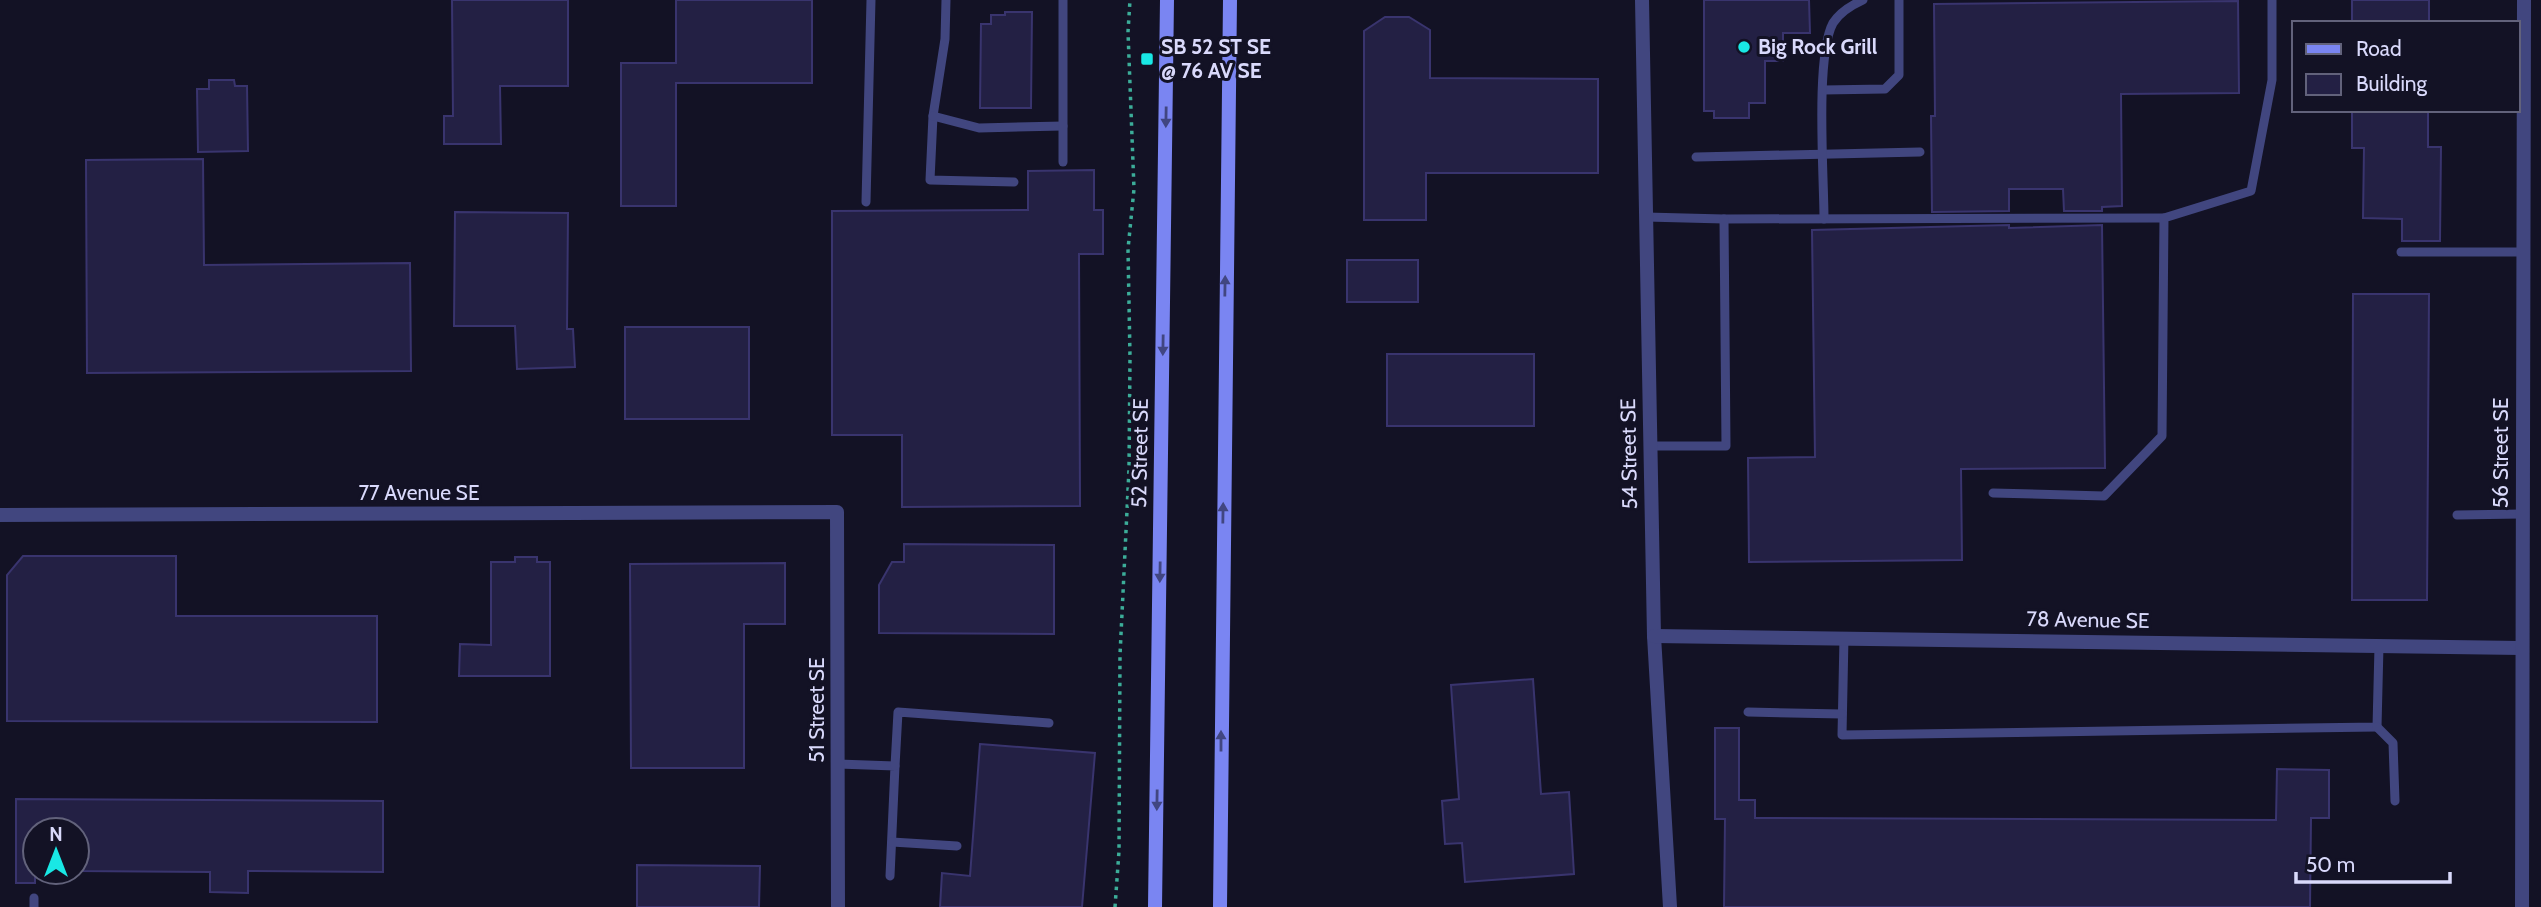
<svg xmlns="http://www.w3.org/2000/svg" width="2541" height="907" viewBox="0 0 2541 907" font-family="Cabin,sans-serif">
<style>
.building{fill:#232044;stroke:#39346e;stroke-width:2}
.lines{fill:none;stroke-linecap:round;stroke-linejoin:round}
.path{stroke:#3cad99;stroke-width:3.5;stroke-dasharray:3.5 5;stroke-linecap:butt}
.service{stroke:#41467f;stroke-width:9}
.minor{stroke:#41467f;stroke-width:14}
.secondary{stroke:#7a85f2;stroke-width:14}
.oneway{fill:#414681}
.poi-dot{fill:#19e8e5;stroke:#131225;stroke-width:2.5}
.labels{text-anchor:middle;stroke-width:6;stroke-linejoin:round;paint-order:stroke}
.poi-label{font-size:21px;font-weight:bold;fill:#d9d9fb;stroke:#131225;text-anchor:start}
.street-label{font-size:21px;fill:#d9d9fb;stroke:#131225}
</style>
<rect width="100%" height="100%" fill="#131225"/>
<g class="building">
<path d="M 452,0 L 568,0 L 568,86 L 500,86 L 501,144 L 444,144 L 444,116 L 453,116 Z"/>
<path d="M 676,0 L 812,0 L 812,83 L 676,83 L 676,206 L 621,206 L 621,63 L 676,63 Z"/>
<path d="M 1704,0 L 1809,0 L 1810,33 L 1783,33 L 1783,61 L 1765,61 L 1765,103 L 1749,103 L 1749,118 L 1714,118 L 1714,111 L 1704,111 Z"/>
<rect x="2352" y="0" width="77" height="23"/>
<path d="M 2238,1 L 2239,93 L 2121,94 L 2122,206 L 2102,207 L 2102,211 L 2064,211 L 2063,189 L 2009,189 L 2009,211 L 1932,212 L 1931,116 L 1935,116 L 1934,4 Z"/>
<path d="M 1005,12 L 1032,12 L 1031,108 L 980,108 L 981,24 L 991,24 L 991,15 L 1005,15 Z"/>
<path d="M 1385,17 L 1409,17 L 1430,30 L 1430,78 L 1598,79 L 1598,173 L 1426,173 L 1426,220 L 1364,220 L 1364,31 Z"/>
<path d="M 209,80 L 234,80 L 235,86 L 247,86 L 248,151 L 198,152 L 197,89 L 209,89 Z"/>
<path d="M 2352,110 L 2428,110 L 2428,147 L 2441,147 L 2440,241 L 2402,241 L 2402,219 L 2363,218 L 2364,148 L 2352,148 Z"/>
<path d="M 203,159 L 204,265 L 410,263 L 411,371 L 87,373 L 86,160 Z"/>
<path d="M 1094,170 L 1094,210 L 1103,210 L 1103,254 L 1079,254 L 1080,506 L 902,507 L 902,435 L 832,435 L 832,211 L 1028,210 L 1028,171 Z"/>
<path d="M 455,212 L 568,213 L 567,329 L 573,329 L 575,367 L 517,369 L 515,326 L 454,326 Z"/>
<path d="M 2009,225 L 2009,228 L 2102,225 L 2105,468 L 1961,469 L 1962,560 L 1749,562 L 1748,458 L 1815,457 L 1812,230 Z"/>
<rect x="1347" y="260" width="71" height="42"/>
<path d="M 2353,294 L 2429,294 L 2427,600 L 2352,600 Z"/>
<rect x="625" y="327" width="124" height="92"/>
<rect x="1387" y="354" width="147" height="72"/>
<path d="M 904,544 L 1054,545 L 1054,634 L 879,633 L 879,585 L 892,562 L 904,562 Z"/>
<path d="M 23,556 L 176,556 L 176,616 L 377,616 L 377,722 L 7,721 L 7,575 Z"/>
<path d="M 515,557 L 537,557 L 537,562 L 550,562 L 550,676 L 459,676 L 460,644 L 491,645 L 491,562 L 515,562 Z"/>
<path d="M 785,563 L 785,624 L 744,624 L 744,768 L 631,768 L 630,564 Z"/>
<path d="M 1533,679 L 1541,794 L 1569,792 L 1574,874 L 1465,882 L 1462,843 L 1445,844 L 1442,801 L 1459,799 L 1451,685 Z"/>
<path d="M 1715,728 L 1739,728 L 1739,800 L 1755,800 L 1755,818 L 2276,820 L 2277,769 L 2329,770 L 2329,818 L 2311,818 L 2310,907 L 1724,907 L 1725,819 L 1715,819 Z"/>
<path d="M 980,744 L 1095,753 L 1082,907 L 940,907 L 942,873 L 970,876 Z"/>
<path d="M 16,799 L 383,801 L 383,872 L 248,871 L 248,893 L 210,892 L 210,872 L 77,871 L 77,830 L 35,830 L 35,883 L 16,883 Z"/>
<path d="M 637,865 L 760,866 L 759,907 L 637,907 Z"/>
</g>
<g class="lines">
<path class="path" d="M 1115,907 L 1119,851 L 1120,655 L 1129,469 L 1130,357 L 1128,249 L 1134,189 L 1128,32 L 1130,0"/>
<g class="service">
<path d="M 946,0 L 945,39 L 933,116 L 930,180 L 1014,182"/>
<path d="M 1823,90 L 1885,89 L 1899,75 L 1899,0"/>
<path d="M 933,116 L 979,128 L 1063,126"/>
<path d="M 1696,157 L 1920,152"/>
<path d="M 1063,162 L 1063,0"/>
<path d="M 866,202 L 871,0"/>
<path d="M 1646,217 L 1724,219 L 2164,218"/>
<path d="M 1824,219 C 1824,177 1815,56 1833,23 C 1840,12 1852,5 1863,0"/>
<path d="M 2401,252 L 2522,252"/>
<path d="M 1650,446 L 1726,446 L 1724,219"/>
<path d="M 1993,493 L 2104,496 L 2162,436 L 2164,218 L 2251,191 L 2272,80 L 2272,0"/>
<path d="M 2457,515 L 2521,514"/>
<path d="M 1844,637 L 1842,735 L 2377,727 L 2379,646"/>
<path d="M 1748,712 L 1842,714"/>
<path d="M 2377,727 L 2393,743 L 2395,801"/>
<path d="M 838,764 L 895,766 L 890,876"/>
<path d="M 895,766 L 898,712 L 1049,723"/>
<path d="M 892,842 L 957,846"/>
<path d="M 34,907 L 34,898"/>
</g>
<g class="minor">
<path d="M 1642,0 L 1654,636 L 1670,907"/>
<path d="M 0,515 L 837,512 L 838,907"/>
<path d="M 1654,636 L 2521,648"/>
<path d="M 2522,907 L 2524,0"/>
</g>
<g class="secondary">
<path d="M 1155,907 L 1167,0"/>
<path d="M 1220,907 L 1230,0"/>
</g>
</g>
<defs><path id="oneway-solid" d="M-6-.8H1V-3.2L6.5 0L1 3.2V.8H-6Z" transform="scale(1.75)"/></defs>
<g class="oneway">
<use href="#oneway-solid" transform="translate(1166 117) rotate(91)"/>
<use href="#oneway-solid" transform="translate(1225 286) rotate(-89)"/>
<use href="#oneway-solid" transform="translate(1163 345) rotate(91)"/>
<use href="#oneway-solid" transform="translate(1223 513) rotate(-89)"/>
<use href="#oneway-solid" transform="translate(1160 572) rotate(91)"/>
<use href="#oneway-solid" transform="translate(1221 741) rotate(-90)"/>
<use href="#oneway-solid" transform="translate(1157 800) rotate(91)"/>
</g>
<g class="poi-dot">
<circle cx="1744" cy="47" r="7"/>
<rect x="1140" y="52" width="14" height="14" rx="3.5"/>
</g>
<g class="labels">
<g class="poi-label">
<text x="1161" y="54">SB 52 ST SE<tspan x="1161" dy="24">@ 76 AV SE</tspan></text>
<text x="1758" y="54">Big Rock Grill</text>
</g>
<g class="street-label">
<text transform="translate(1140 453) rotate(-89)" y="7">52 Street SE</text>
<text transform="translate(2501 453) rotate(-90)" y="7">56 Street SE</text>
<text transform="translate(1629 454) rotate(-91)" y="7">54 Street SE</text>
<text x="419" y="500">77 Avenue SE</text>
<text transform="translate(2088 620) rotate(1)" y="7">78 Avenue SE</text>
<text transform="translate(817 710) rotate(-90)" y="7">51 Street SE</text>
</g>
</g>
<rect x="2292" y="21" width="228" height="91" fill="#131225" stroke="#62627b" stroke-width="2"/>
<rect x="2306" y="44" width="35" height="10" fill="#7a85f2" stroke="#62627b" stroke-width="2"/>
<text x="2356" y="56" font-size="21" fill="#d9d9fb">Road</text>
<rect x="2306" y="74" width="35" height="21" fill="#232044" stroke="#62627b" stroke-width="2"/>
<text x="2356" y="91" font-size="21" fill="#d9d9fb">Building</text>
<g transform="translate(56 851)"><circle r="33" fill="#131225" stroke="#62627b" stroke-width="2"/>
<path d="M0-5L12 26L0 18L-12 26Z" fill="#19e8e5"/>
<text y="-10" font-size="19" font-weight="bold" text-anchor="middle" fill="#d9d9fb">N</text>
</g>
<path d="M2296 872v10h154v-10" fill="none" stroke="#d9d9fb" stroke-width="3.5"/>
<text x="2306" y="872" font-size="21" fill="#d9d9fb" stroke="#131225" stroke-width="5" paint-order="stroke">50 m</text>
</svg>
